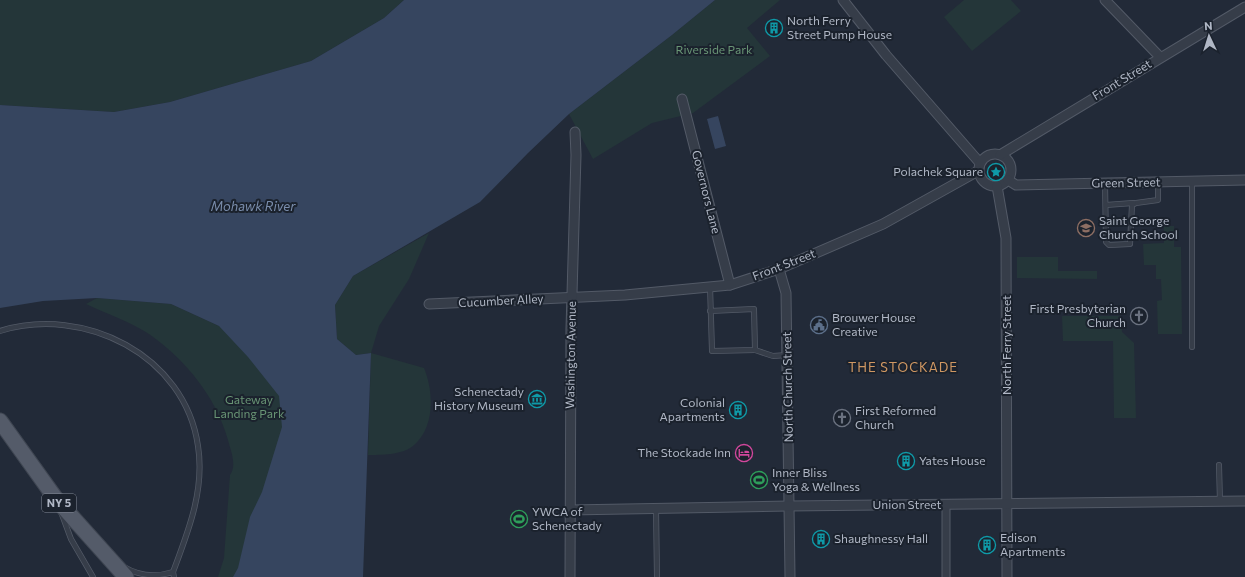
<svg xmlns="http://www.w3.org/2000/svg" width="1245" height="577" viewBox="0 0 1245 577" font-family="Commissioner,sans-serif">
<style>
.green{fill:#243639}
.water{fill:#36455f}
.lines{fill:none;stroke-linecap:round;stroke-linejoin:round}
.service-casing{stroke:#535a67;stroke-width:6}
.pedestrian-casing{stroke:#535a67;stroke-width:9}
.minor-casing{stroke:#535a67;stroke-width:11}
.primary-casing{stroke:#3f4652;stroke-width:17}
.service{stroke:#363d49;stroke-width:4.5}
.pedestrian{stroke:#363d49;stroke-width:7}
.minor{stroke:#363d49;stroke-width:9}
.primary{stroke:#545b69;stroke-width:15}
.labels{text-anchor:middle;stroke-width:4;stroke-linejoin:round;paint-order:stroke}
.shield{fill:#1b222d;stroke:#838a97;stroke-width:1}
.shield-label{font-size:11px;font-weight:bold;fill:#b0b7c5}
.poi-label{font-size:12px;fill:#b0b7c5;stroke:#1b222d;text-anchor:start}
.park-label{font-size:12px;fill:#699575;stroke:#1b222d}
.street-label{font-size:12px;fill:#b0b7c5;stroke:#1b222d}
.water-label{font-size:13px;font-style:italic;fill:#7a8dac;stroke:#1b222d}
.neighbourhood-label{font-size:13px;letter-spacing:1px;fill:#cf9762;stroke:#1b222d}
</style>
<rect width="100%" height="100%" fill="#222a38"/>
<g class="green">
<path d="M 0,0 L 404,0 L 384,18 L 311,61 L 170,102 L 114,112 L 0,105 Z"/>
<path d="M 715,0 L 780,0 L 747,28 L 770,56 L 693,113 L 652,123 L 593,159 L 569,114 L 672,35 Z"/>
<path d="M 964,0 L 1011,0 L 1021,11 L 972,51 L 944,17 Z"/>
<circle cx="996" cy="172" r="9"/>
<path d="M 1164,226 L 1174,226 L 1174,247 L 1181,247 L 1182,334 L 1158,334 L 1157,301 L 1162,300 L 1161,279 L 1156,279 L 1156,265 L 1144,265 L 1143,244 L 1164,243 Z"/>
<path d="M 429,233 L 409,279 L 379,326 L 371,353 L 424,368 C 434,392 435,428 413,446 C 402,455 380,455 368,455 L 371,353 L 356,355 L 337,339 L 335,305 L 353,276 Z"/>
<path d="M 1017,257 L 1058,257 L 1058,271 L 1097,271 L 1097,279 L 1017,278 Z"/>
<path d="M 97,298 L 171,304 L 219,326 L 307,353 L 246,577 L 218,577 L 224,558 L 230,475 C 237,465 231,452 228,440 C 216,397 186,360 149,334 C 133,323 105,313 86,304 Z"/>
<path d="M 1062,316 L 1121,316 L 1122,332 L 1134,343 L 1136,418 L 1114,418 L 1113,341 L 1063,341 Z"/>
</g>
<g class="water">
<path d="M 404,0 L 715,0 L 672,35 L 569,114 L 528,153 L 480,202 L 353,276 L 335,305 L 337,339 L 356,355 L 371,353 L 363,577 L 233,577 L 238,568 L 250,517 L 262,492 L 282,427 L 279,396 L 248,357 L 219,326 L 171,304 L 97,298 L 43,301 L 0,308 L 0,105 L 114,112 L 170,102 L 311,61 L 384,18 Z"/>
<path d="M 718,116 L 726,146 L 715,149 L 707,119 Z"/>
</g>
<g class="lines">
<g class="service-casing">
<g id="service">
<path d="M 1192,181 L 1192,347"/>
<path d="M 1105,183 L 1106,242 L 1109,245 L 1130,244 L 1132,205 L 1136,203 L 1158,200 L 1158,182"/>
<path d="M 1106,205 L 1133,203"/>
<path d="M 710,286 L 712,351 L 755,350 L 754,309 L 710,311"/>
<path d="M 0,331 C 84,305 185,355 198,446 C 205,490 188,532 173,572 L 174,577"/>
<path d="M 755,350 L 773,356 L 787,355"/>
<path d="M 1219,465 L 1220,502"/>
<path d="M 656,508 L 657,577"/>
<path d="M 61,512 L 71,539 L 93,577"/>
<path d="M 124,567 C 139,576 157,577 173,572"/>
</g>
</g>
<g class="pedestrian-casing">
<path id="pedestrian" d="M 946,577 L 946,504"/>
</g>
<g class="minor-casing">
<g id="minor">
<path d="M 843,0 L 886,55 L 980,163"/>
<path d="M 1105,0 L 1160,57"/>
<path d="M 682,99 L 730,285"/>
<circle cx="995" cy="170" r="16"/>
<path d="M 1000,155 L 1245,7"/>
<path d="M 1008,180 L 1016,185 L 1245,180"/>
<path d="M 997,186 L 1006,238 L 1007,577"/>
<path d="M 779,269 L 786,293 L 790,577"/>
<path d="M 429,304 L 625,295 L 730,285 L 779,269 L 883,224 L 978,171"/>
<path d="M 570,510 L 789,506 L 1245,501"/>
<path d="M 570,577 L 571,329 L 576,155 L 575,132"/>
</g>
</g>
<g class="primary-casing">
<path id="primary" d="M 0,421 L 56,499 L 126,577"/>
</g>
<use href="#service" class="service"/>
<use href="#pedestrian" class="pedestrian"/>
<use href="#minor" class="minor"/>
<use href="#primary" class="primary"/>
</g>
<defs>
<g id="building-ring" transform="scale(0.9)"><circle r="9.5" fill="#1b222d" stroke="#0f9aa8" stroke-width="1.5"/><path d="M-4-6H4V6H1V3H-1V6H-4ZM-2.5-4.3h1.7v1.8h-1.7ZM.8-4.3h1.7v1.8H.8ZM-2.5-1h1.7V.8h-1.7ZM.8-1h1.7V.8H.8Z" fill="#0f9aa8"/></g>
<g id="sight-ring" transform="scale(0.9)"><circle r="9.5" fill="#1b222d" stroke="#0f9aa8" stroke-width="1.5"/><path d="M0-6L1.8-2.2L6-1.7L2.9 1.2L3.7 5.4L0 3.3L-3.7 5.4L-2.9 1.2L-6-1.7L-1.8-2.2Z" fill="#0f9aa8"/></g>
<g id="school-ring" transform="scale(0.9)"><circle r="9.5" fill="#1b222d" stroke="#8d6e63" stroke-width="1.5"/><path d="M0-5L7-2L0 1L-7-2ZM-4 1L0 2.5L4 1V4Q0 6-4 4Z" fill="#8d6e63"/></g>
<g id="church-ring" transform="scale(0.9)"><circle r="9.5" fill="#1b222d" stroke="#6b7280" stroke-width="1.5"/><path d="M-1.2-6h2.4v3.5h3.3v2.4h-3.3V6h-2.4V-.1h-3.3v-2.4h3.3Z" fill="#6b7280"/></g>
<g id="civic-ring" transform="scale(0.9)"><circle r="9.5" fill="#1b222d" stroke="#5c6f8a" stroke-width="1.5"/><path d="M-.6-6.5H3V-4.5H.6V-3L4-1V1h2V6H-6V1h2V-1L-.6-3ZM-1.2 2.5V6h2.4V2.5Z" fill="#5c6f8a"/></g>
<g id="museum-ring" transform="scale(0.9)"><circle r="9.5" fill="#1b222d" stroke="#0f9aa8" stroke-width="1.5"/><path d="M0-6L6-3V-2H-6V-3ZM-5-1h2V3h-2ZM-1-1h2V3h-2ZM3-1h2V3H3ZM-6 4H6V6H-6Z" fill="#0f9aa8"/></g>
<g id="hotel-ring" transform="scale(0.9)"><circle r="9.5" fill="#1b222d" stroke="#d1479c" stroke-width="1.5"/><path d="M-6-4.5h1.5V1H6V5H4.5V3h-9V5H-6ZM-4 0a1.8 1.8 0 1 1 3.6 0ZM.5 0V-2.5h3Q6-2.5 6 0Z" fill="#d1479c"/></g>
<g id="stadium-ring" transform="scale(0.9)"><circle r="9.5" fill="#1b222d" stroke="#2e9e5b" stroke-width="1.5"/><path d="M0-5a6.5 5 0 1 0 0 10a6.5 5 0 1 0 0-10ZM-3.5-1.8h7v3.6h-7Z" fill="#2e9e5b"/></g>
</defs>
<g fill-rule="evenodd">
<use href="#building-ring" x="774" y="28"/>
<use href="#sight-ring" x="996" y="172"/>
<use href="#school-ring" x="1086" y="228"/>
<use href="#church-ring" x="1139" y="316"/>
<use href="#civic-ring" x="819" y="325"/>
<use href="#museum-ring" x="537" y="399"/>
<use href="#building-ring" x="738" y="410"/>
<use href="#church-ring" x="842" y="418"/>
<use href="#hotel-ring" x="744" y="453"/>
<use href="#building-ring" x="906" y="461"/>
<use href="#stadium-ring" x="759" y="480"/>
<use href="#stadium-ring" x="519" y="519"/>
<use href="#building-ring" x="821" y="539"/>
<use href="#building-ring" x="987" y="545"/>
</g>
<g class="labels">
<rect class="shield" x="42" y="494" width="34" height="18" rx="3"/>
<g class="shield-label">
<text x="59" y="507">NY 5</text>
</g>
<g class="poi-label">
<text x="787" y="25">North Ferry<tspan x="787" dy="14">Street Pump House</tspan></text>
<text x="983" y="176" text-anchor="end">Polachek Square</text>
<text x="1099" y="225">Saint George<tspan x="1099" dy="14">Church School</tspan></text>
<text x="1126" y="313" text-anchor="end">First Presbyterian<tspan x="1126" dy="14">Church</tspan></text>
<text x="832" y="322">Brouwer House<tspan x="832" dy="14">Creative</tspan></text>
<text x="524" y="396" text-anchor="end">Schenectady<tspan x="524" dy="14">History Museum</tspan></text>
<text x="725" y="407" text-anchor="end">Colonial<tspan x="725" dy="14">Apartments</tspan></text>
<text x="855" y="415">First Reformed<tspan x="855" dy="14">Church</tspan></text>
<text x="731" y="457" text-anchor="end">The Stockade Inn</text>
<text x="919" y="465">Yates House</text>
<text x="772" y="477">Inner Bliss<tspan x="772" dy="14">Yoga &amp; Wellness</tspan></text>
<text x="532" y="516">YWCA of<tspan x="532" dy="14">Schenectady</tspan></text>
<text x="1000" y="542">Edison<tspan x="1000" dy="14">Apartments</tspan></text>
<text x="834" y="543">Shaughnessy Hall</text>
</g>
<g class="park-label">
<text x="714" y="54">Riverside Park</text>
<text x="249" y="404">Gateway<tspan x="249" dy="14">Landing Park</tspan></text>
</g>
<g class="street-label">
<text transform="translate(1122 80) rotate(-31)" y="4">Front Street</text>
<text transform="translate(1126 183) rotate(-1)" y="4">Green Street</text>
<text transform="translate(706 192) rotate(76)" y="4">Governors Lane</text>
<text transform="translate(784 265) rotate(-21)" y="4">Front Street</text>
<text transform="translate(501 301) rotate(-3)" y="4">Cucumber Alley</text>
<text transform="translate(1007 345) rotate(-90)" y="4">North Ferry Street</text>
<text transform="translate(571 355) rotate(-89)" y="4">Washington Avenue</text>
<text transform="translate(788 387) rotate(-91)" y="4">North Church Street</text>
<text x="907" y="509">Union Street</text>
</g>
<g class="water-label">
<text x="253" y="211">Mohawk River</text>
</g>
<g class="neighbourhood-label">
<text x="903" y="372">THE STOCKADE</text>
</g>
</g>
<g transform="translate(1209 36) rotate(356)" stroke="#1b222d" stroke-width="3" paint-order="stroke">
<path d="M0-3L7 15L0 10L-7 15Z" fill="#b0b7c5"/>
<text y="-6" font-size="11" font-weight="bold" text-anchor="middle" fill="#b0b7c5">N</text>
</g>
</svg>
